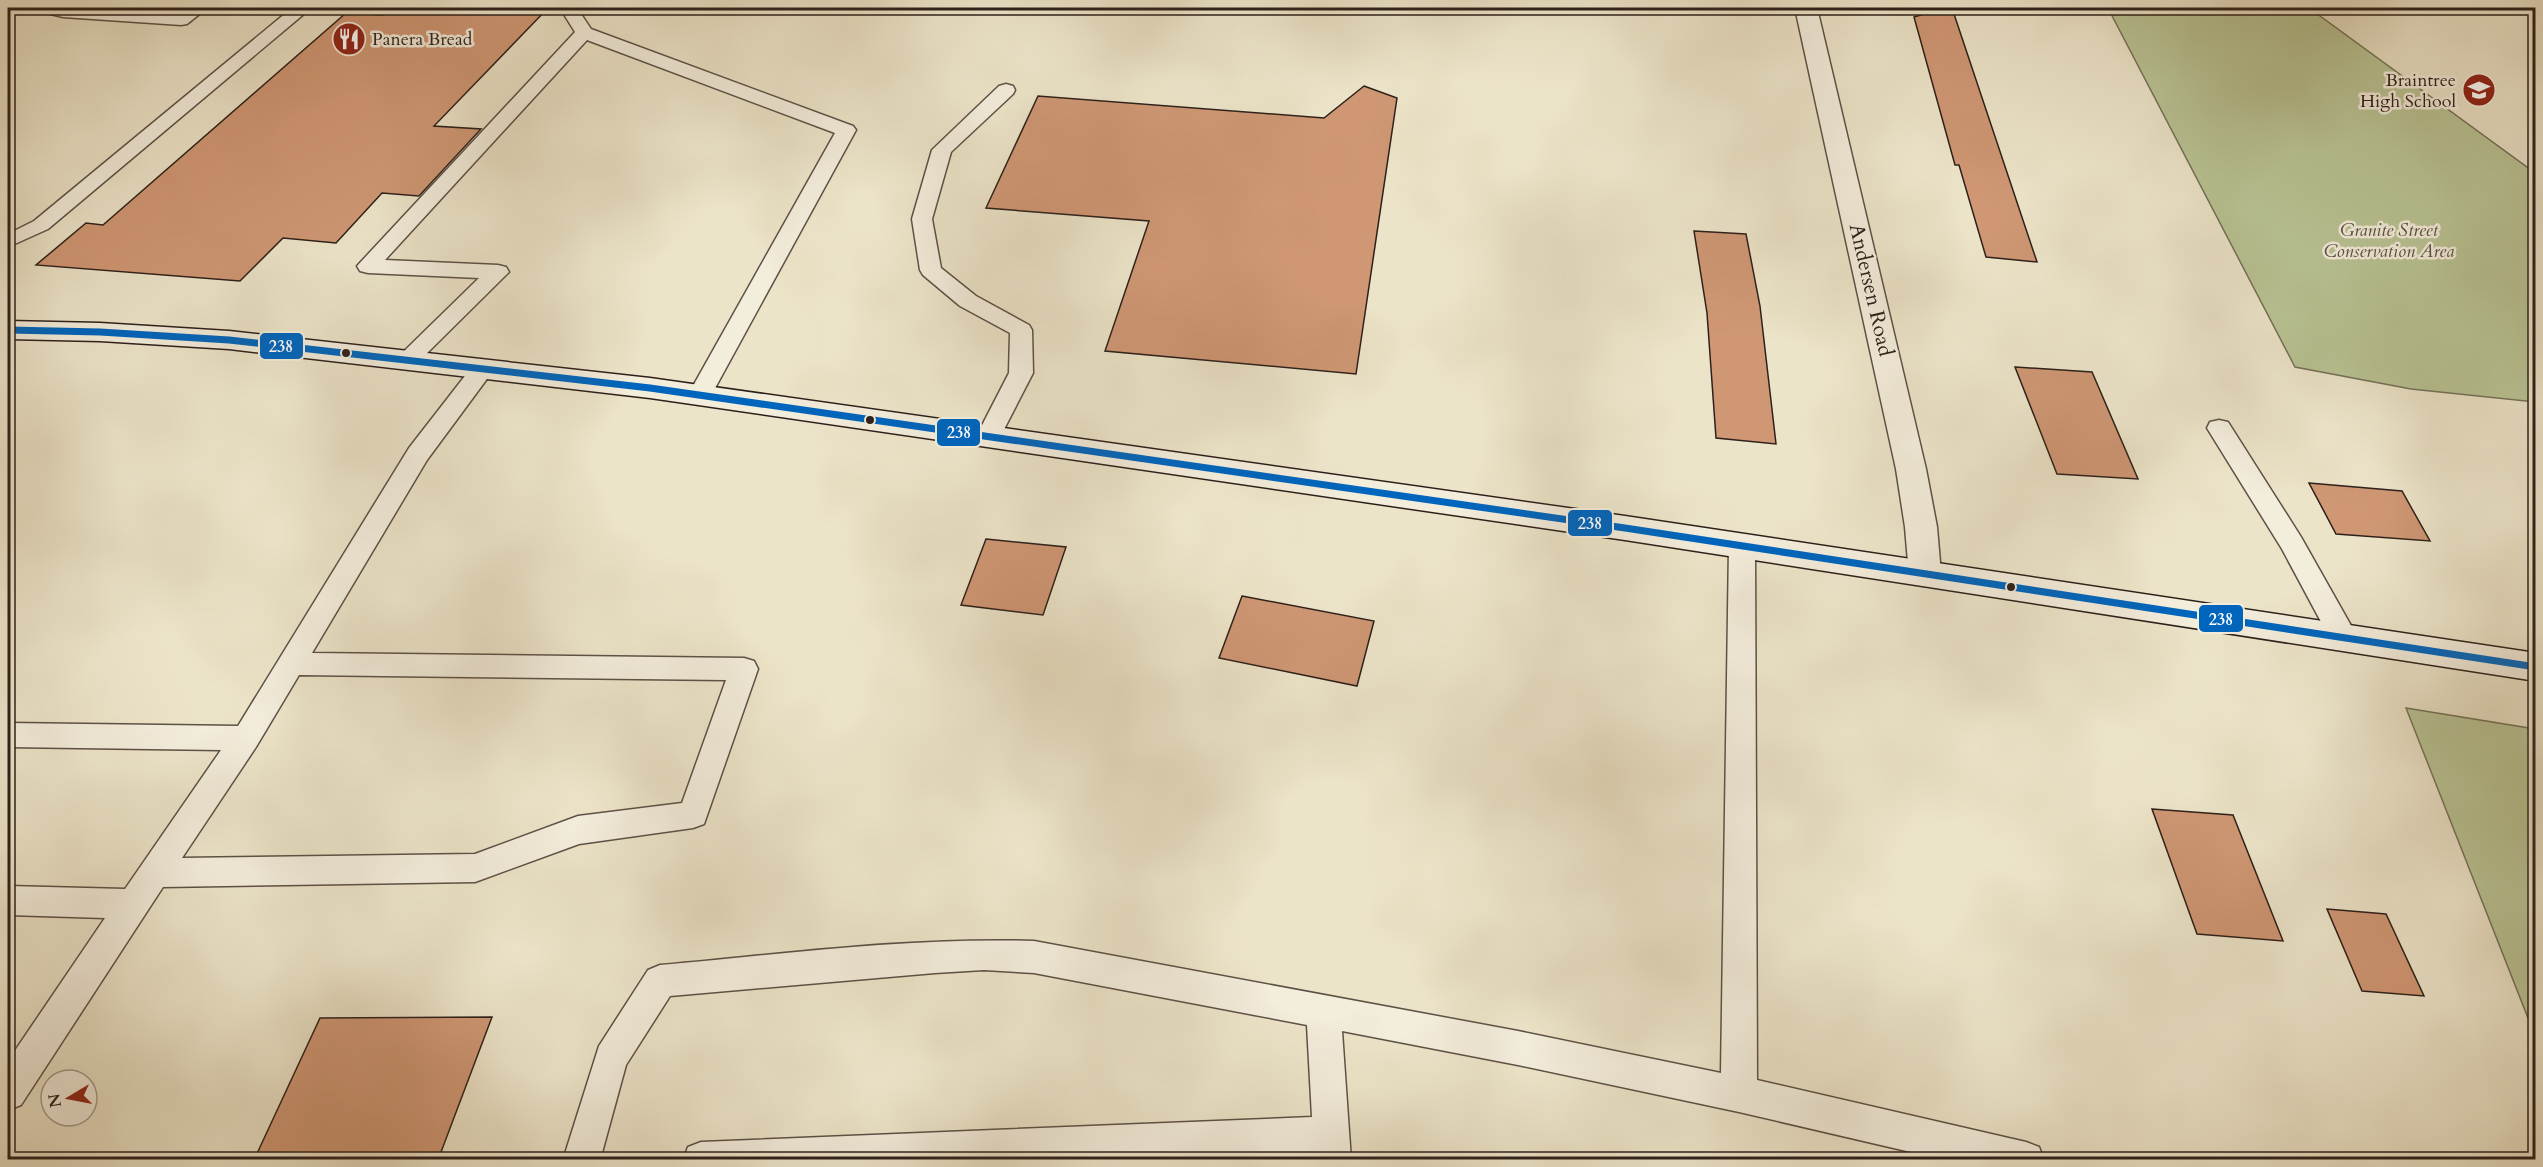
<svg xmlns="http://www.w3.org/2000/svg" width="2543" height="1167" font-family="Cardo,serif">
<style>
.green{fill:#b9c495;stroke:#737258;stroke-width:1.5}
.building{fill:#cf9774;stroke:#2d201b;stroke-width:1.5}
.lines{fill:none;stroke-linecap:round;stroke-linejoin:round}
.lane-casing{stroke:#5d5146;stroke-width:3}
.street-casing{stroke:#5d5146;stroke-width:3}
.secondary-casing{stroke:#2d201b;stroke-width:3}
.lane{fill:#f3eddc;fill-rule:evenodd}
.street{fill:#f3eddc;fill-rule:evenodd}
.secondary{fill:#f3eddc;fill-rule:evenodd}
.bus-1-casing{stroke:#f3eddc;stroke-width:11}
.bus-1{stroke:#0065bd;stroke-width:7}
.bus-dot{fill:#2d201b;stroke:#f3eddc;stroke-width:2}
.labels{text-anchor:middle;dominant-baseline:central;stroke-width:5;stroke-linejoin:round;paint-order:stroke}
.far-poi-label{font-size:18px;fill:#2d201b;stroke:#f3eddc;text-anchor:start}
.far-park-label{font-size:18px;font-style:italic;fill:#575140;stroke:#f3eddc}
.street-label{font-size:21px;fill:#2d201b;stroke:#f3eddc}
.line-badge{stroke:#f3eddc;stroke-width:2}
.badge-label{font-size:16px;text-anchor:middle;font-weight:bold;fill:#fff}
</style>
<rect width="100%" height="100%" fill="#ece4c9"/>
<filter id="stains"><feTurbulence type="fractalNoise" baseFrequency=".00333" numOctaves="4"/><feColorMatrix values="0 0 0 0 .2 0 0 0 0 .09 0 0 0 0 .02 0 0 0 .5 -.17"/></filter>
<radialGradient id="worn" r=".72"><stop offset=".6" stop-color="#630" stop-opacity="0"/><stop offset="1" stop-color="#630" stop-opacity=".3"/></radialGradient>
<g class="green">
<polygon points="2108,8 2309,8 2535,173 2535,402 2411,389 2295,367"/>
<polygon points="2406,708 2535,729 2535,1029 2528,1018"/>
</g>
<g class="building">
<polygon points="392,8 548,8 434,126 481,129 419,196 382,193 336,243 283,238 240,281 36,265 86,223 103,225 346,13 383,15"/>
<polygon points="1944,8 1952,8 2037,262 1986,257 1959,165 1955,165 1914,17"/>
<polygon points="1364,86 1397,98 1356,374 1105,351 1149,221 986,208 1038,96 1324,118"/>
<polygon points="1694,231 1746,234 1760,306 1776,444 1716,438 1707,313"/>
<polygon points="2015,367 2092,372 2138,479 2057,474"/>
<polygon points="2309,483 2402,491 2430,541 2336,534"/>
<polygon points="986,539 1066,547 1043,615 961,605"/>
<polygon points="1242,596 1374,621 1357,686 1219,658"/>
<polygon points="2152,809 2233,815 2283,941 2197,934"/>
<polygon points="2327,909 2386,914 2424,996 2362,991"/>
<polygon points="492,1017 438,1160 254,1160 320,1018"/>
</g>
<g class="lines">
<g class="lane-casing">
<g id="lane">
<polygon points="39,8 73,8 177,15 187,8 207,8 187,24 181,25 63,17 42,12"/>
<polygon points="292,8 311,8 48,229 8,247 8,234 34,221"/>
<polygon points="560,8 577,8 591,29 853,126 856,130 708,401 700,403 692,401 688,395 835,133 587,40 385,260 498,265 506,267 509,272 416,364 408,367 400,364 396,359 479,278 368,273 360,271 357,266 575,32"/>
<polygon points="1006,84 1013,86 1015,90 1013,94 951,152 932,219 941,268 976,296 1029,325 1032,330 1033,373 997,443 988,445 979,443 976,437 1009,373 1010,333 960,306 923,275 920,270 912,219 932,150 999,86"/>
<path d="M 483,360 L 491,363 L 495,368 L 427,460 L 312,653 L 744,658 L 754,661 L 758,669 L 704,824 L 693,828 L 579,844 L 475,882 L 163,887 L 21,1105 L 8,1110 L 8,1061 L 105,918 L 8,915 L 8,886 L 125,889 L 221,750 L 8,747 L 8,723 L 238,726 L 409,448 L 475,363 ZM 299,675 L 726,680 L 682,803 L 578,816 L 475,854 L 182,858 L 256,747 Z"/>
<polygon points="2219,420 2228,422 2301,537 2358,638 2354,646 2344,649 2334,646 2282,549 2207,428 2210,422"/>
<path d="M 1742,536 L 1751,539 L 1755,546 L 1757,1080 L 2026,1142 L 2039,1147 L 2044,1160 L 1945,1160 L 1739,1112 L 1518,1065 L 1342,1031 L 1351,1160 L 1315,1160 L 1314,1153 L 1155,1160 L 683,1160 L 688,1147 L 701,1142 L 1312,1117 L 1307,1025 L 1034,973 L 984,970 L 935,973 L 670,996 L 626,1065 L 600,1160 L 563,1160 L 599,1046 L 648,970 L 660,965 C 784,954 909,937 1034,941 L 1518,1031 L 1721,1073 L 1729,546 L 1733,539 Z"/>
</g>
</g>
<g class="street-casing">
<polygon id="street" points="1795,8 1817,8 1926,469 1937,527 1941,574 1937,583 1925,586 1913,583 1909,574 1905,527 1896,469"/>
</g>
<g class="secondary-casing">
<g id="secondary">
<polygon points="8,8 20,8 16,12 8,14"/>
<polygon points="8,321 100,323 229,331 650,378 1625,516 2536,653 2536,681 1625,540 650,398 229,349 100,341 8,339"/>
</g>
</g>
<use href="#lane" class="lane"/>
<use href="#street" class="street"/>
<use href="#secondary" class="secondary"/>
<g class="bus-1-casing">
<polyline id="bus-1" points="8,330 100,332 229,340 650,388 1625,528 2536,667"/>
</g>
<use href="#bus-1" class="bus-1"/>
</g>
<defs>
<g id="restaurant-disc" transform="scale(1.725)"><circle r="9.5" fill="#8f2418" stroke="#f3eddc"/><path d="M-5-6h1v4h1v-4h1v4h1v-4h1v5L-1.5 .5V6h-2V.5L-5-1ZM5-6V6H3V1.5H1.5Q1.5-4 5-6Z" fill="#fff"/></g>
<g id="school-disc" transform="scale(1.725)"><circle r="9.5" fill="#8f2418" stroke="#f3eddc"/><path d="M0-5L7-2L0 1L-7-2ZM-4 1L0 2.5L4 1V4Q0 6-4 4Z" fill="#fff"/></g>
</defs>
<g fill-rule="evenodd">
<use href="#restaurant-disc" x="349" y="39"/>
<use href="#school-disc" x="2479" y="90"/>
</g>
<g class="bus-dot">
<circle cx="346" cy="353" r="5"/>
<circle cx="870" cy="420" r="5"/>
<circle cx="2011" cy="587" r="5"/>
</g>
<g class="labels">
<g class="far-poi-label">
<text x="372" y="39">Panera Bread</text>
<text x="2456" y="80" text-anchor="end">Braintree<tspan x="2456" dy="21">High School</tspan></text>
</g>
<g class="far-park-label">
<text x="2389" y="230">Granite Street<tspan x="2389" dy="21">Conservation Area</tspan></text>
</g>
<g class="street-label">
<text transform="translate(1871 290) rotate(77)">Andersen Road</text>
</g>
</g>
<g class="line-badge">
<rect x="259" y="332" width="45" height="28" rx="6" fill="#0065bd"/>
<rect x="936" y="418" width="45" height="29" rx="6" fill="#0065bd"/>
<rect x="1567" y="509" width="46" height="28" rx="6" fill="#0065bd"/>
<rect x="2198" y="604" width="46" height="29" rx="6" fill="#0065bd"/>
</g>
<g class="badge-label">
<text x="281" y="352">238</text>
<text x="959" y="438">238</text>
<text x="1590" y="529">238</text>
<text x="2221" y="625">238</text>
</g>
<rect width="2543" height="1167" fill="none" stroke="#ece4c9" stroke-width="30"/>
<rect x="9" y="9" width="2525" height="1149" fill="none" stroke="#2d201b" stroke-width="3"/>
<rect x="15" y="15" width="2513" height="1137" fill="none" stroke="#2d201b" stroke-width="1.5"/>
<g transform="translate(69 1098) rotate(260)"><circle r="28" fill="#f3eddc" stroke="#a49b8f" stroke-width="1.5"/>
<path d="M0-4.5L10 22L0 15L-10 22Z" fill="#8f2418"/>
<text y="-9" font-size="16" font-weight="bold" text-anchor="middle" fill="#2d201b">N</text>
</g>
<rect width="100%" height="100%" filter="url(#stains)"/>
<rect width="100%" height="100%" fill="url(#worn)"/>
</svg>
